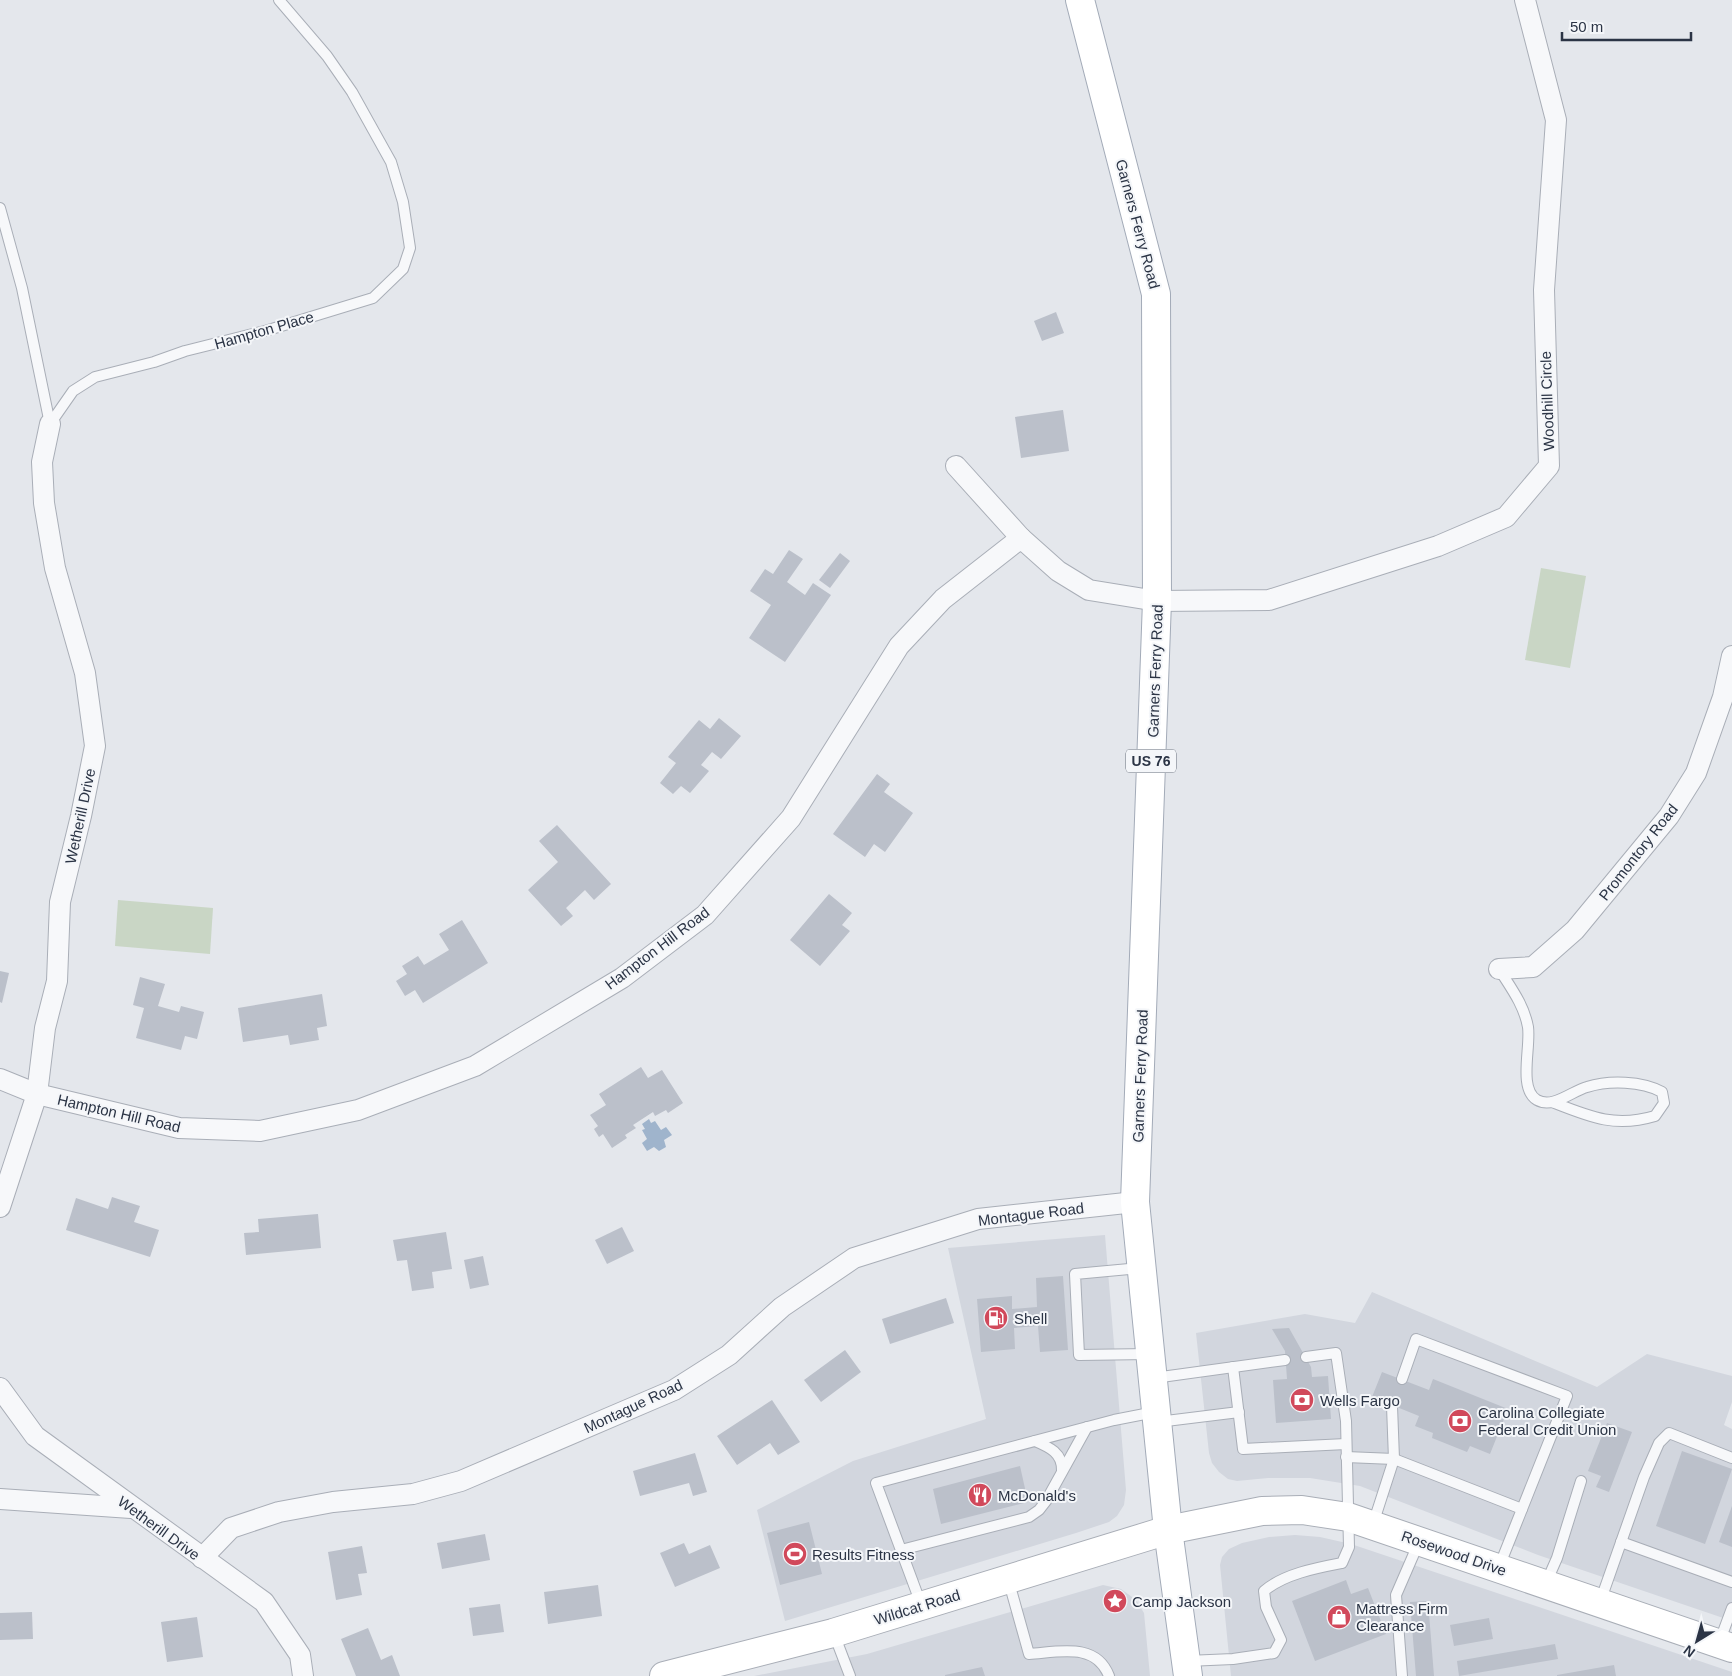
<svg xmlns="http://www.w3.org/2000/svg" width="1732" height="1676" font-family="Helvetica,sans-serif">
<style>
.built{fill:#d2d6de}
.green{fill:#c9d6c5}
.water{fill:#9fb4cc}
.building{fill:#bbc0ca}
.lines{fill:none;stroke-linecap:round;stroke-linejoin:round}
.service-casing{stroke:#a9aeb7;stroke-width:12}
.minor-casing{stroke:#a9aeb7;stroke-width:22}
.secondary-casing{stroke:#a9aeb7;stroke-width:30}
.primary-casing{stroke:#a3abb8;stroke-width:30}
.service{stroke:#f7f8fa;stroke-width:10}
.minor{stroke:#f7f8fa;stroke-width:20}
.secondary{stroke:#fff;stroke-width:28}
.primary{stroke:#fff;stroke-width:28}
.labels{text-anchor:middle;dominant-baseline:central;stroke-width:4;stroke-linejoin:round;paint-order:stroke}
.shield{fill:#f4f6f9;stroke:#676e7b;stroke-width:1}
.shield-label{font-size:14px;font-weight:bold;fill:#2b3445}
.street-label{font-size:15px;fill:#2b3445;stroke:#f4f6f9}
.poi-label{font-size:15px;fill:#2b3445;stroke:#f4f6f9;text-anchor:start}
</style>
<rect width="100%" height="100%" fill="#e4e7ec"/>
<g class="built">
<polygon points="1105,1235 1126,1490 1124,1505 1117,1516 1109,1522 1076,1533 785,1621 757,1510 853,1461 986,1419 948,1248"/>
<polygon points="1372,1292 1597,1387 1647,1354 1732,1376 1732,1402 1724,1425 1732,1429 1732,1621 1538,1555 1360,1486 1310,1478 1268,1478 1237,1481 1228,1479 1219,1472 1212,1463 1209,1453 1196,1333 1305,1314 1355,1323"/>
<polygon points="1295,1535 1320,1537 1351,1544 1732,1672 1732,1676 1231,1676 1220,1565 1222,1557 1229,1549 1242,1543 1269,1537"/>
<polygon points="1103,1585 1121,1589 1128,1594 1136,1600 1144,1613 1150,1676 754,1676 867,1654"/>
</g>
<g class="green">
<polygon points="1541,568 1586,576 1570,668 1525,660"/>
<polygon points="118,900 213,908 210,954 115,946"/>
</g>
<polygon class="water" points="649,1119 651,1123 655,1121 661,1130 666,1127 672,1135 664,1140 666,1147 659,1151 654,1147 647,1151 642,1143 647,1139 642,1130 645,1129 642,1124"/>
<g class="building">
<polygon points="1056,312 1064,333 1042,341 1034,321"/>
<polygon points="1063,410 1069,451 1021,458 1015,417"/>
<polygon points="789,550 803,559 787,582 805,595 813,583 831,595 785,662 749,638 771,605 750,591 765,569 773,574"/>
<polygon points="840,553 850,561 830,588 819,580"/>
<polygon points="719,718 741,736 721,759 712,752 701,765 709,771 690,793 681,786 673,794 660,783 676,763 668,757 699,720 710,729"/>
<polygon points="877,774 890,784 884,792 913,813 885,852 874,844 865,857 833,834"/>
<polygon points="557,825 611,884 594,900 585,890 566,908 573,916 561,926 528,890 558,862 539,841"/>
<polygon points="829,894 852,913 842,925 850,931 820,966 790,940"/>
<polygon points="462,920 488,963 423,1003 415,990 405,996 396,981 407,974 402,966 418,956 424,965 449,950 439,934"/>
<polygon points="0,971 9,973 2,1003 0,1002"/>
<polygon points="140,977 165,984 158,1006 179,1012 181,1006 204,1012 197,1039 185,1036 181,1050 136,1038 144,1008 133,1005"/>
<polygon points="322,994 327,1026 317,1028 319,1040 290,1045 288,1035 243,1042 238,1008"/>
<polygon points="641,1067 648,1078 662,1070 683,1103 668,1113 666,1110 655,1116 653,1112 633,1125 636,1128 625,1135 627,1138 612,1148 603,1134 599,1137 594,1129 598,1126 590,1115 606,1105 599,1094"/>
<polygon points="112,1197 140,1206 134,1222 159,1230 150,1257 66,1230 76,1198 108,1209"/>
<polygon points="318,1214 321,1248 246,1255 244,1233 259,1232 258,1219"/>
<polygon points="622,1227 634,1251 607,1264 595,1240"/>
<polygon points="446,1232 452,1269 432,1272 434,1288 412,1291 407,1260 397,1261 393,1240"/>
<polygon points="483,1256 489,1285 470,1289 464,1260"/>
<polygon points="1063,1276 1068,1350 1040,1352 1038,1326 1014,1328 1015,1349 981,1352 977,1299 1012,1296 1012,1309 1037,1307 1036,1278"/>
<polygon points="946,1298 954,1323 890,1344 882,1319"/>
<polygon points="1289,1328 1311,1367 1312,1377 1328,1376 1331,1419 1276,1423 1273,1380 1287,1379 1285,1351 1272,1329"/>
<polygon points="845,1350 861,1372 821,1402 804,1380"/>
<polygon points="1382,1372 1429,1390 1433,1379 1508,1409 1490,1454 1470,1446 1467,1452 1432,1438 1433,1433 1415,1426 1419,1416 1372,1397"/>
<polygon points="772,1400 800,1442 778,1455 770,1443 737,1465 717,1436"/>
<polygon points="1607,1423 1632,1432 1609,1492 1596,1487 1601,1476 1588,1471"/>
<polygon points="1682,1451 1732,1469 1705,1544 1656,1526"/>
<polygon points="695,1453 707,1492 693,1496 689,1483 640,1496 633,1471"/>
<polygon points="1020,1466 1028,1502 941,1524 933,1489"/>
<polygon points="1732,1506 1732,1547 1719,1542"/>
<polygon points="809,1522 822,1574 780,1585 767,1533"/>
<polygon points="485,1534 490,1560 442,1569 437,1543"/>
<polygon points="684,1543 689,1554 710,1545 720,1568 675,1587 660,1553"/>
<polygon points="362,1546 367,1573 358,1574 362,1595 336,1600 328,1552"/>
<polygon points="1346,1580 1351,1594 1368,1588 1386,1634 1315,1661 1292,1601"/>
<polygon points="598,1585 602,1616 548,1624 544,1592"/>
<polygon points="1428,1601 1434,1676 1416,1676 1410,1602"/>
<polygon points="500,1604 504,1632 473,1636 469,1608"/>
<polygon points="32,1612 33,1639 0,1640 0,1613"/>
<polygon points="197,1617 203,1657 167,1662 161,1622"/>
<polygon points="1489,1618 1493,1639 1454,1646 1450,1625"/>
<polygon points="368,1628 381,1660 392,1655 400,1676 356,1676 341,1639"/>
<polygon points="1555,1644 1558,1659 1459,1676 1457,1661"/>
<polygon points="1614,1665 1616,1676 1557,1676 1557,1675"/>
<polygon points="982,1667 985,1676 945,1676 945,1675"/>
</g>
<g class="lines">
<g class="service-casing">
<g id="service">
<polyline points="0,208 22,288 50,424 73,391 95,377 154,362 185,351 265,331 373,298 403,269 410,248 403,202 391,162 352,92 327,56 279,0"/>
<path d="M 1499,969 C 1511,988 1524,1005 1528,1027 C 1531,1047 1518,1089 1537,1100 C 1553,1109 1572,1091 1587,1087 C 1609,1080 1642,1081 1662,1092 L 1664,1103 L 1655,1116 C 1615,1128 1590,1117 1552,1102"/>
<polyline points="1140,1268 1075,1274 1079,1355 1149,1354"/>
<polyline points="1233,1367 1243,1449 1346,1444"/>
<polyline points="1154,1378 1285,1360"/>
<polyline points="1402,1379 1416,1339 1567,1396 1499,1567"/>
<polyline points="1158,1422 1239,1412"/>
<path d="M 1035,1441 C 1049,1447 1063,1453 1062,1471"/>
<polyline points="1346,1457 1394,1459 1522,1509"/>
<polyline points="1373,1524 1394,1459 1392,1406"/>
<polyline points="1621,1542 1732,1582"/>
<polyline points="901,1550 1029,1517 1039,1510 1046,1501 1087,1427"/>
<path d="M 1008,1579 L 1029,1654 C 1059,1652 1096,1642 1109,1676"/>
<polyline points="1546,1583 1557,1558 1581,1481"/>
<polyline points="1600,1602 1644,1477 1659,1443 1669,1433 1732,1458"/>
<polyline points="921,1604 876,1483 1114,1420 1155,1412"/>
<polyline points="834,1634 850,1676"/>
<polyline points="1719,1643 1732,1608"/>
<path d="M 1187,1661 L 1233,1659 L 1274,1653 L 1281,1640 L 1266,1607 L 1264,1591 C 1284,1574 1316,1568 1342,1563 L 1349,1547 L 1346,1421 L 1336,1353 L 1306,1357"/>
<polyline points="1402,1676 1396,1595 1419,1542"/>
</g>
</g>
<g class="minor-casing">
<g id="minor">
<polyline points="956,466 1021,538"/>
<polyline points="1499,969 1533,967 1575,930 1669,816 1696,773 1723,697 1732,656"/>
<polyline points="0,1079 37,1094 179,1128 260,1131 358,1110 475,1066 622,978 705,915 791,818 899,646 943,599 1021,538 1058,571 1089,590 1157,601 1269,600 1438,546 1506,517 1549,466 1544,290 1556,120 1525,0"/>
<polyline points="0,1207 37,1094 45,1028 57,981 60,902 81,816 95,746 85,673 55,568 44,503 42,462 50,424"/>
<polyline points="0,1388 35,1436 264,1602 300,1655 303,1676"/>
<polyline points="0,1499 131,1508"/>
<polyline points="202,1558 231,1528 279,1512 333,1502 413,1494 461,1481 674,1390 729,1355 782,1307 854,1258 978,1219 1135,1202"/>
</g>
</g>
<g class="secondary-casing">
<polyline id="secondary" points="664,1676 833,1633 1168,1530 1262,1511 1302,1510 1348,1517 1732,1648"/>
</g>
<g class="primary-casing">
<polyline id="primary" points="1080,0 1156,294 1157,601 1135,1202 1168,1530 1188,1676"/>
</g>
<use href="#service" class="service"/>
<use href="#minor" class="minor"/>
<use href="#secondary" class="secondary"/>
<use href="#primary" class="primary"/>
</g>
<defs>
<g id="fuel-disc" transform="scale(1.25)"><circle r="9.5" fill="#d1495b" stroke="#f4f6f9"/><path d="M-5.5-6h7V0h2V4h1.3V-2.5L3-4.5l.8-.8L6-3V5H2.5V1h-1V6h-7ZM-4.2-4.7v3.2H.2V-4.7Z" fill="#fff"/></g>
<g id="bank-disc" transform="scale(1.25)"><circle r="9.5" fill="#d1495b" stroke="#f4f6f9"/><path d="M-6-4H6V4H-6ZM0-2.3a2.3 2.3 0 1 0 0 4.6a2.3 2.3 0 1 0 0-4.6Z" fill="#fff"/></g>
<g id="restaurant-disc" transform="scale(1.25)"><circle r="9.5" fill="#d1495b" stroke="#f4f6f9"/><path d="M-5-6h1v4h1v-4h1v4h1v-4h1v5L-1.5 .5V6h-2V.5L-5-1ZM5-6V6H3V1.5H1.5Q1.5-4 5-6Z" fill="#fff"/></g>
<g id="stadium-disc" transform="scale(1.25)"><circle r="9.5" fill="#d1495b" stroke="#f4f6f9"/><path d="M0-5a6.5 5 0 1 0 0 10a6.5 5 0 1 0 0-10ZM-3.5-1.8h7v3.6h-7Z" fill="#fff"/></g>
<g id="sight-disc" transform="scale(1.25)"><circle r="9.5" fill="#d1495b" stroke="#f4f6f9"/><path d="M0-6L1.8-2.2L6-1.7L2.9 1.2L3.7 5.4L0 3.3L-3.7 5.4L-2.9 1.2L-6-1.7L-1.8-2.2Z" fill="#fff"/></g>
<g id="shop-disc" transform="scale(1.25)"><circle r="9.5" fill="#d1495b" stroke="#f4f6f9"/><path d="M-5-2.5h2.3a2.7 3.5 0 0 1 5.4 0H5L5.5 6h-11ZM-1.5-2.5h3a1.5 2.3 0 0 0-3 0Z" fill="#fff"/></g>
</defs>
<g fill-rule="evenodd">
<use href="#fuel-disc" x="996" y="1318"/>
<use href="#bank-disc" x="1302" y="1400"/>
<use href="#bank-disc" x="1460" y="1421"/>
<use href="#restaurant-disc" x="980" y="1495"/>
<use href="#stadium-disc" x="795" y="1554"/>
<use href="#sight-disc" x="1115" y="1601"/>
<use href="#shop-disc" x="1339" y="1617"/>
</g>
<g class="labels">
<rect class="shield" x="1126" y="749.5" width="50" height="23" rx="4"/>
<g class="shield-label">
<text x="1151" y="761">US 76</text>
</g>
<g class="street-label">
<text transform="translate(1138 224) rotate(75)">Garners Ferry Road</text>
<text transform="translate(264 330) rotate(-16)">Hampton Place</text>
<text transform="translate(1547 401) rotate(-92)">Woodhill Circle</text>
<text transform="translate(1155 671) rotate(-88)">Garners Ferry Road</text>
<text transform="translate(80 816) rotate(-78)">Wetherill Drive</text>
<text transform="translate(1638 852) rotate(-52)">Promontory Road</text>
<text transform="translate(657 948) rotate(-37)">Hampton Hill Road</text>
<text transform="translate(1140 1076) rotate(-88)">Garners Ferry Road</text>
<text transform="translate(119 1113) rotate(13)">Hampton Hill Road</text>
<text transform="translate(1031 1214) rotate(-7)">Montague Road</text>
<text transform="translate(633 1406) rotate(-25)">Montague Road</text>
<text transform="translate(159 1528) rotate(36)">Wetherill Drive</text>
<text transform="translate(1454 1553) rotate(19)">Rosewood Drive</text>
<text transform="translate(917 1607) rotate(-17)">Wildcat Road</text>
</g>
<g class="poi-label">
<text x="1014" y="1318">Shell</text>
<text x="1320" y="1400">Wells Fargo</text>
<text x="1478" y="1412">Carolina Collegiate<tspan x="1478" dy="17">Federal Credit Union</tspan></text>
<text x="998" y="1495">McDonald's</text>
<text x="812" y="1554">Results Fitness</text>
<text x="1132" y="1601">Camp Jackson</text>
<text x="1356" y="1608">Mattress Firm<tspan x="1356" dy="17">Clearance</tspan></text>
</g>
</g>
<g transform="translate(1697 1641) rotate(217)" stroke="#f4f6f9" stroke-width="4" paint-order="stroke">
<path d="M0-4L9 19L0 12L-9 19Z" fill="#2b3445"/>
<text y="-8" font-size="14" font-weight="bold" text-anchor="middle" fill="#2b3445">N</text>
</g>
<path d="M1562 32v8h129v-8" fill="none" stroke="#2b3445" stroke-width="2.5"/>
<text x="1570" y="32" font-size="15" fill="#2b3445" stroke="#f4f6f9" stroke-width="4" paint-order="stroke">50 m</text>
</svg>
